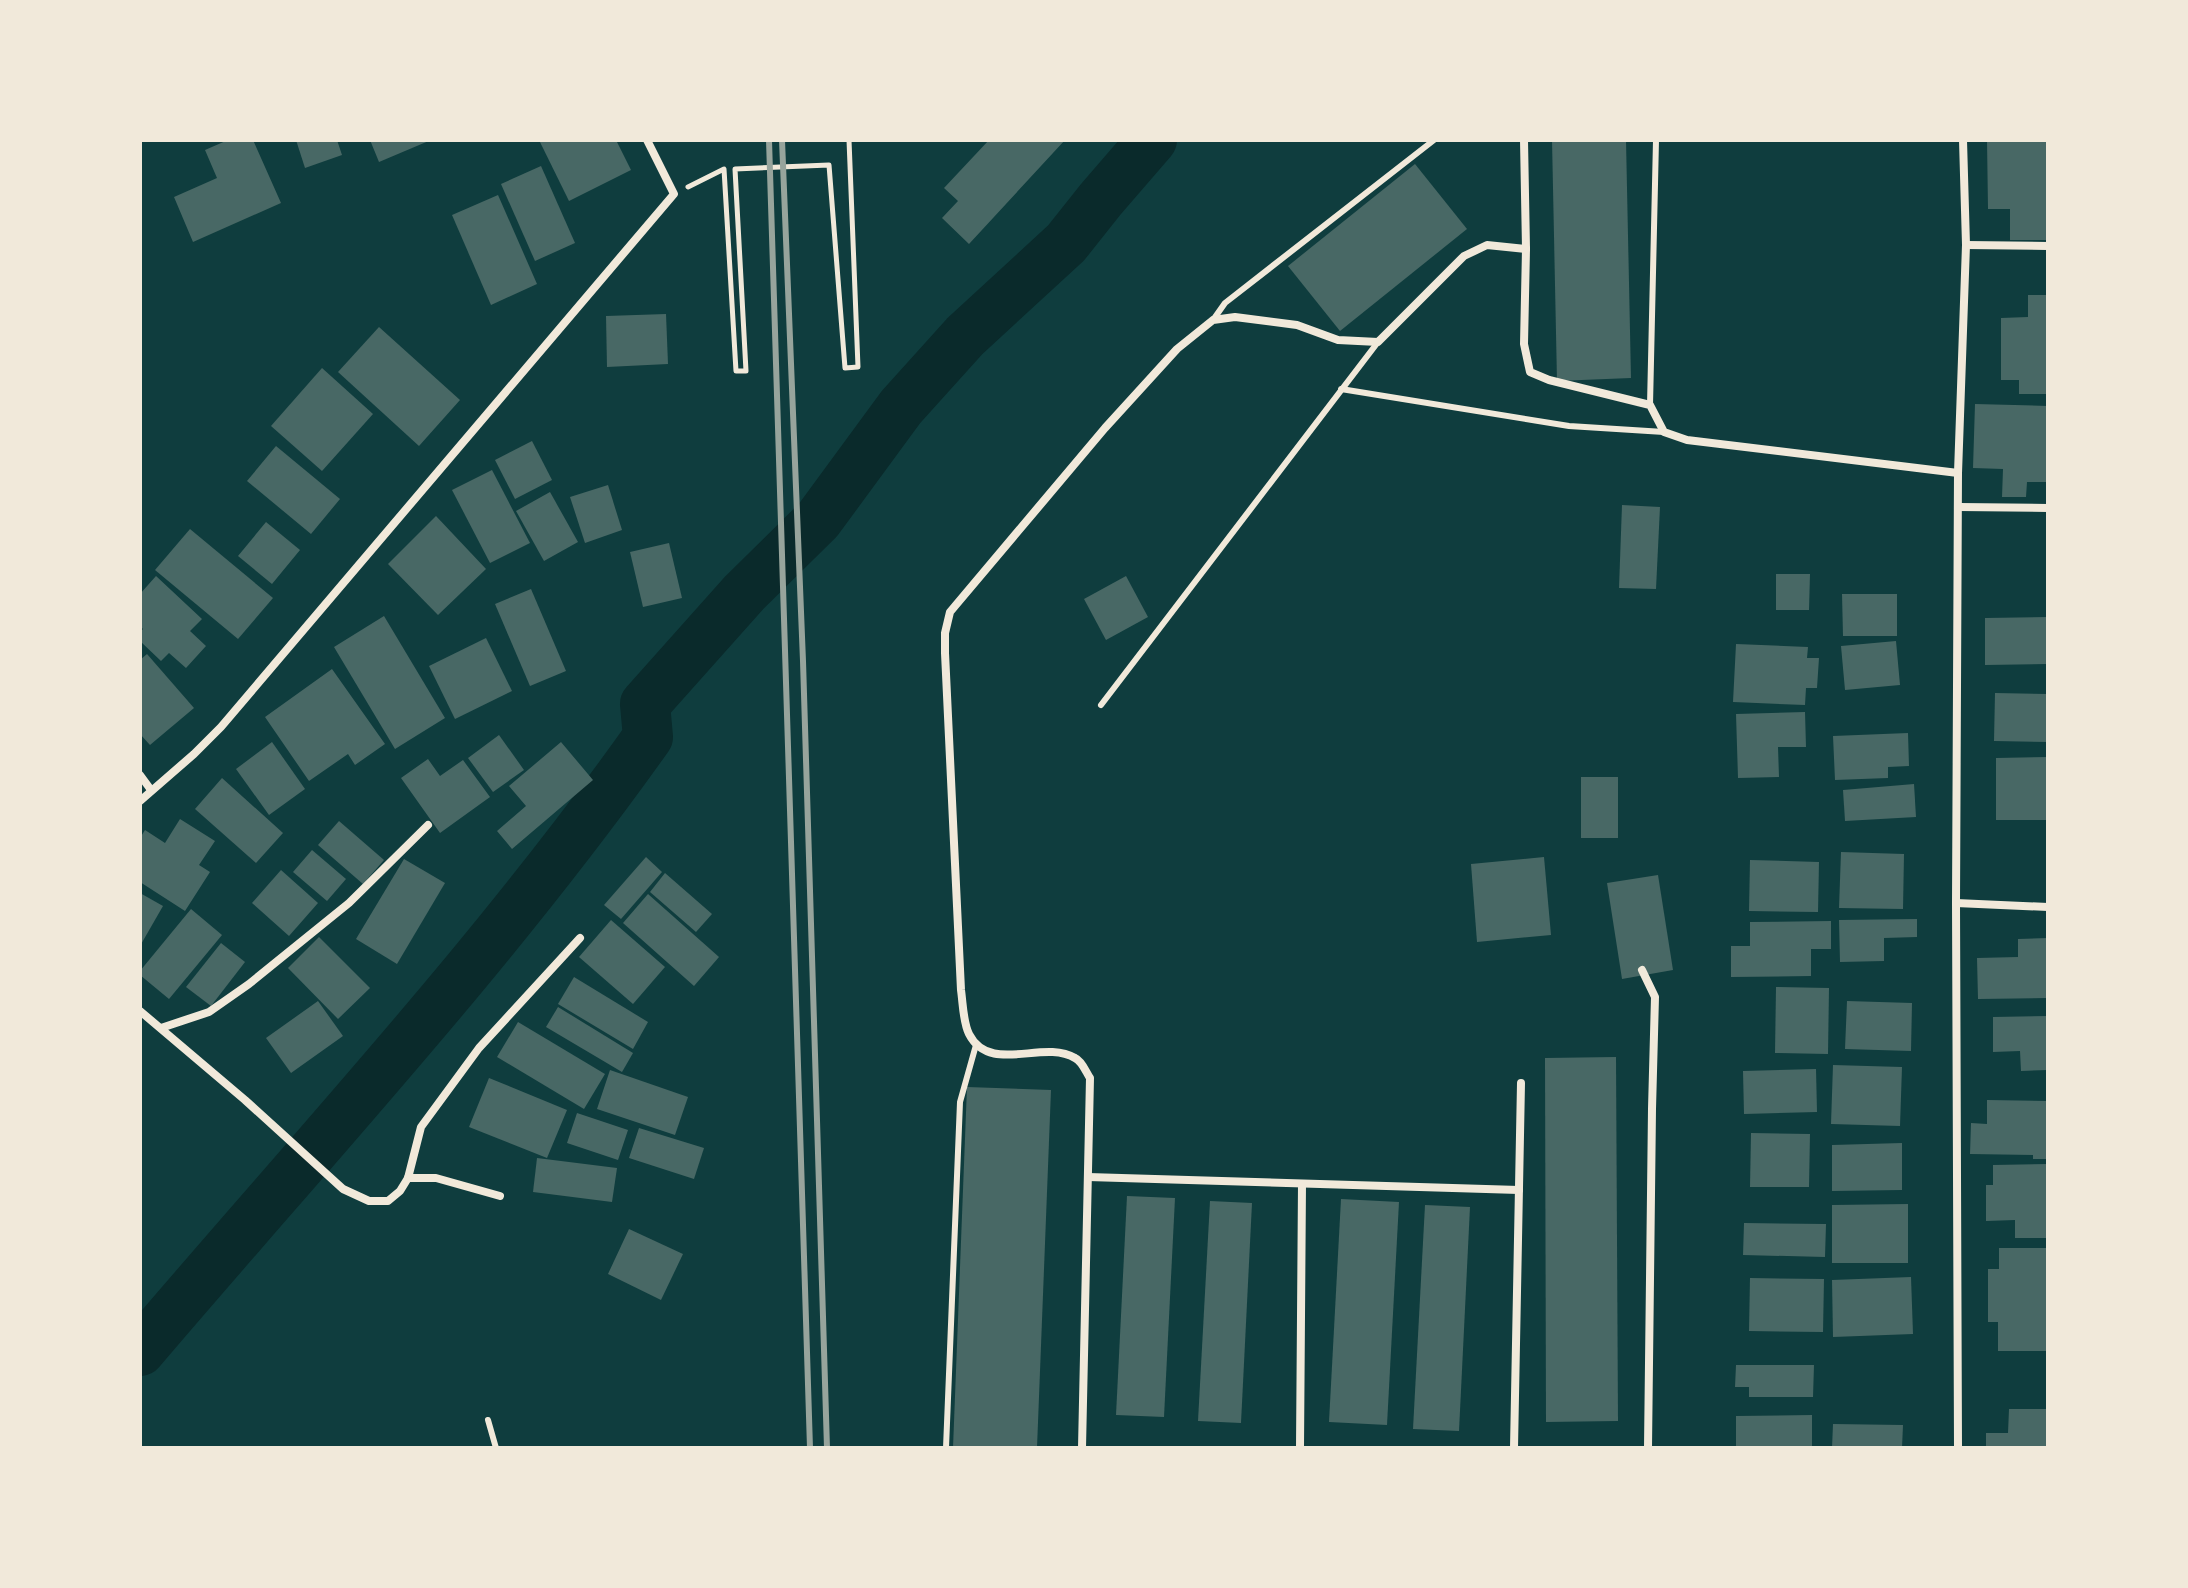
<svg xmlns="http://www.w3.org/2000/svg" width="2188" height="1588" font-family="'PT Sans Narrow',sans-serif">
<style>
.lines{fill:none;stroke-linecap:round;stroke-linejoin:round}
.river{stroke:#0a2a2b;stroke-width:50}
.building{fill:#486865}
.path{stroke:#f1e9da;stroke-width:5}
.service{stroke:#f1e9da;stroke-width:6}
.minor{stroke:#f1e9da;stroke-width:8}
.rail{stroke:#97a49c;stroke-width:6}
</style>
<rect width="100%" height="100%" fill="#0f3d3e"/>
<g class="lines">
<path class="river" d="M 140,1351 C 312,1149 494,954 648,737 L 645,704 L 744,593 L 818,520 L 901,407 L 965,336 L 1066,243 L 1101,199 L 1152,140"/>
</g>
<g class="building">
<polygon points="228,140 253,140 281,203 193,242 174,197 217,178 205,150"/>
<polygon points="296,140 337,140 342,155 305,168"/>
<polygon points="370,140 431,140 379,162"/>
<polygon points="539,140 616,140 631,170 569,201"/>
<polygon points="989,140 1065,140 969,244 942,218 958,201 944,188"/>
<polygon points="1552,140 1626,140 1631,378 1557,381"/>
<polygon points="1987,140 2048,140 2048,240 2010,240 2010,209 1988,209"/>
<polygon points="1415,164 1467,229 1340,331 1288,266"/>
<polygon points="541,166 575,243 535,261 501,184"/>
<polygon points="498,195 537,284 491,305 452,215"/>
<polygon points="2028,295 2048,295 2048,394 2019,394 2019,380 2001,380 2001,318 2028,317"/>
<polygon points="666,314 668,364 607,367 606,316"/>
<polygon points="379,327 460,400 419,446 338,372"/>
<polygon points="322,368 373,414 322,471 271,426"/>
<polygon points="1975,404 2048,406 2048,482 2027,482 2026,497 2002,497 2003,469 1973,468"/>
<polygon points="532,441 552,480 515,499 495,460"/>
<polygon points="276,446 340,499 311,534 247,481"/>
<polygon points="492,470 530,543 490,563 452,490"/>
<polygon points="608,485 622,530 585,543 570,497"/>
<polygon points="550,492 578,542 544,561 516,511"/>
<polygon points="1622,505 1660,507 1656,589 1619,588"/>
<polygon points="436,516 486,569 438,615 388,564"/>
<polygon points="266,522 300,550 272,584 238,556"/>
<polygon points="190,529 273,598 238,639 155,570"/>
<polygon points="669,543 682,598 643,607 630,552"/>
<polygon points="1776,574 1810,574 1809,610 1776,610"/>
<polygon points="156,576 202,619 190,631 206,646 186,668 169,653 161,661 140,641 140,632 143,629 140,626 140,594"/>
<polygon points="1126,576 1148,617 1106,640 1084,599"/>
<polygon points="531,589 566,671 530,686 495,604"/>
<polygon points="1842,594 1897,594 1897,636 1843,636"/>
<polygon points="384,616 445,718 395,749 334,647"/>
<polygon points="2048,617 2048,664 1985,665 1985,618"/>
<polygon points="486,638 512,691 455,719 429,666"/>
<polygon points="1896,641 1900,685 1845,690 1841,646"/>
<polygon points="1736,644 1808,647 1807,658 1819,658 1817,688 1806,688 1805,705 1733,702"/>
<polygon points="147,654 194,708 150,745 140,734 140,660"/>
<polygon points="332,669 385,744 355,765 348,754 309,781 265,717"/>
<polygon points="1995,693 2048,694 2048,742 1994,741"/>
<polygon points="1805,712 1806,747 1778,747 1779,777 1738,778 1736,714"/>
<polygon points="1908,733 1909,766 1888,767 1888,778 1835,780 1833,736"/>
<polygon points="499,735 524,770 493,792 468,758"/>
<polygon points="272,742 305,789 269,815 236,769"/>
<polygon points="561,742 593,780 512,849 497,831 526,806 509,786"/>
<polygon points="2048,757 2048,820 1996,820 1996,758"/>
<polygon points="428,759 440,776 463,760 490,797 440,833 401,778"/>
<rect x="1581" y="777" width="37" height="61"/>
<polygon points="222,778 283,833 256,863 195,809"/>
<polygon points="1914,784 1916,817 1845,821 1843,790"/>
<polygon points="180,819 215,841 199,865 210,872 185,911 140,882 140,838 145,830 165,843"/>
<polygon points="339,821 384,860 363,884 318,845"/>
<polygon points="312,850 346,879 327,901 293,872"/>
<polygon points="1841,852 1904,854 1903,909 1839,908"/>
<polygon points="646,857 662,872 621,919 604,905"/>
<polygon points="1544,857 1551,935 1477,942 1471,864"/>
<polygon points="404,859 445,883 397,964 356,939"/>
<polygon points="1750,860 1819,862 1818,912 1749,911"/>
<polygon points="281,870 318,903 289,936 252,903"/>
<polygon points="665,873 712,914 696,932 650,892"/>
<polygon points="1658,875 1673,970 1622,979 1607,883"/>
<polygon points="140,893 163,906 140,946"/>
<polygon points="648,894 719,957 694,986 623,923"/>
<polygon points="191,909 222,935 169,999 140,975 140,971"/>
<polygon points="1917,919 1917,937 1884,938 1884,961 1840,962 1839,920"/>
<polygon points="611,920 665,967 633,1004 579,957"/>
<polygon points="1831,921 1831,949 1811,949 1811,976 1731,977 1731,946 1750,946 1750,922"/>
<polygon points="319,937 370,988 338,1019 288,968"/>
<polygon points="2048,938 2048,998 1978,999 1977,958 2018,957 2018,939"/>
<polygon points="221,943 245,962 211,1006 186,987"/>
<polygon points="574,977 648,1022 633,1049 558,1004"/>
<polygon points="1776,987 1829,988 1828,1054 1775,1053"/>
<polygon points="318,1001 343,1036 291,1073 266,1038"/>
<polygon points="1847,1001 1912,1003 1911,1051 1845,1049"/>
<polygon points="558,1007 633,1053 622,1072 546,1027"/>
<polygon points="2048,1016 2048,1070 2021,1071 2020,1051 1993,1052 1993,1017"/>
<polygon points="518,1022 605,1074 584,1109 497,1057"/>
<polygon points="1616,1057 1618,1421 1546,1422 1545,1058"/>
<polygon points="1833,1065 1902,1067 1900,1126 1831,1124"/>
<polygon points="1816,1069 1817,1112 1744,1114 1743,1071"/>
<polygon points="610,1070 688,1097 675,1135 597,1109"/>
<polygon points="489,1078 567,1110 547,1158 469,1127"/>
<polygon points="967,1087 1051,1090 1037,1448 953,1448"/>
<polygon points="1987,1100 2048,1101 2048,1159 2033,1159 2033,1155 1970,1154 1971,1123 1987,1124"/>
<polygon points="577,1113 628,1130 618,1160 567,1143"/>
<polygon points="639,1128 704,1148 694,1179 629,1158"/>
<polygon points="1751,1133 1810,1134 1809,1187 1750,1187"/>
<polygon points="1902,1143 1902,1190 1832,1191 1832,1145"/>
<polygon points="537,1158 617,1168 612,1202 533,1192"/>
<polygon points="2048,1164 2048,1238 2015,1238 2015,1220 1986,1221 1986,1185 1993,1185 1993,1165"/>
<polygon points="1127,1196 1175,1198 1164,1417 1116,1415"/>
<polygon points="1341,1199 1399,1202 1387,1425 1329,1422"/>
<polygon points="1210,1201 1252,1203 1241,1423 1198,1421"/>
<polygon points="1908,1204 1908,1263 1832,1263 1832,1205"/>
<polygon points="1425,1205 1470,1207 1459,1431 1413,1429"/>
<polygon points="1744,1223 1826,1224 1825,1257 1743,1255"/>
<polygon points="629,1229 683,1254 661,1300 608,1274"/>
<polygon points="1999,1248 2048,1248 2048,1351 1998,1351 1998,1322 1988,1322 1988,1269 1999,1269"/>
<polygon points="1911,1277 1913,1334 1833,1337 1832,1280"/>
<polygon points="1750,1278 1824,1279 1823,1332 1749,1331"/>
<polygon points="1736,1365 1814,1365 1813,1397 1749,1397 1749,1387 1735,1387"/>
<polygon points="2009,1409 2048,1409 2048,1448 1986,1448 1986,1433 2008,1433"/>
<polygon points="1812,1415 1812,1448 1736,1448 1736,1416"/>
<polygon points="1833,1424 1903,1425 1902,1448 1832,1448"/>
</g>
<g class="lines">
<polyline class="path" points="688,187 724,169 736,371 746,371 735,169 829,165 845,368 858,367 849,140"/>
<g class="service">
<polyline points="1213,320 1225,303 1434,140"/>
<polyline points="1341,389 1569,426 1664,432"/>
<polyline points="1650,405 1656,140"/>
<polyline points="1101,705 1378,342"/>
<polyline points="488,1420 496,1448"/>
<polyline points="946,1448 960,1102 976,1045"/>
</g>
<g class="minor">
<polyline points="1524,140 1526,249 1524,344 1530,372 1549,380 1650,405 1664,432 1687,440 1958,473"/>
<polyline points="1966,245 2048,246"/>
<polyline points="1959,507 2048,508"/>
<polyline points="140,775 151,790"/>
<polyline points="140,801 194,754 221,727 674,194 647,140"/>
<polyline points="1956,903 2048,907"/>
<polyline points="1642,970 1655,997 1652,1109 1648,1448"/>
<polyline points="140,1011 245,1100 343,1189 369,1201 388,1201 400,1191 408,1178 421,1127 479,1048 580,938"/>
<polyline points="161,1028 209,1012 249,984 349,903 428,825"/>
<polyline points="1088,1177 1519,1190"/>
<polyline points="408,1178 436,1178 500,1196"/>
<path d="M 1082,1448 L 1090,1078 C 1086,1072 1082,1061 1075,1058 C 1043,1039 990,1075 969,1034 C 963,1022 963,1004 961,990 L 945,653 L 945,633 L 950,612 L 1105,428 L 1177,349 L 1213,320 L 1235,317 L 1297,325 L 1338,340 L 1378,342 L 1464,256 L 1487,245 L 1526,249"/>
<polyline points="1300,1448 1302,1184"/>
<polyline points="1514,1448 1521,1083"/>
<polyline points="1958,1448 1956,903 1958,473 1966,245 1963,140"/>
</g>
<g class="rail">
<polyline points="769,140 810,1448"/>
<polyline points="782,140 803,661 827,1448"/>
</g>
</g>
<rect width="2188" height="1588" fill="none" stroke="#f1e9da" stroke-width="284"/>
</svg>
